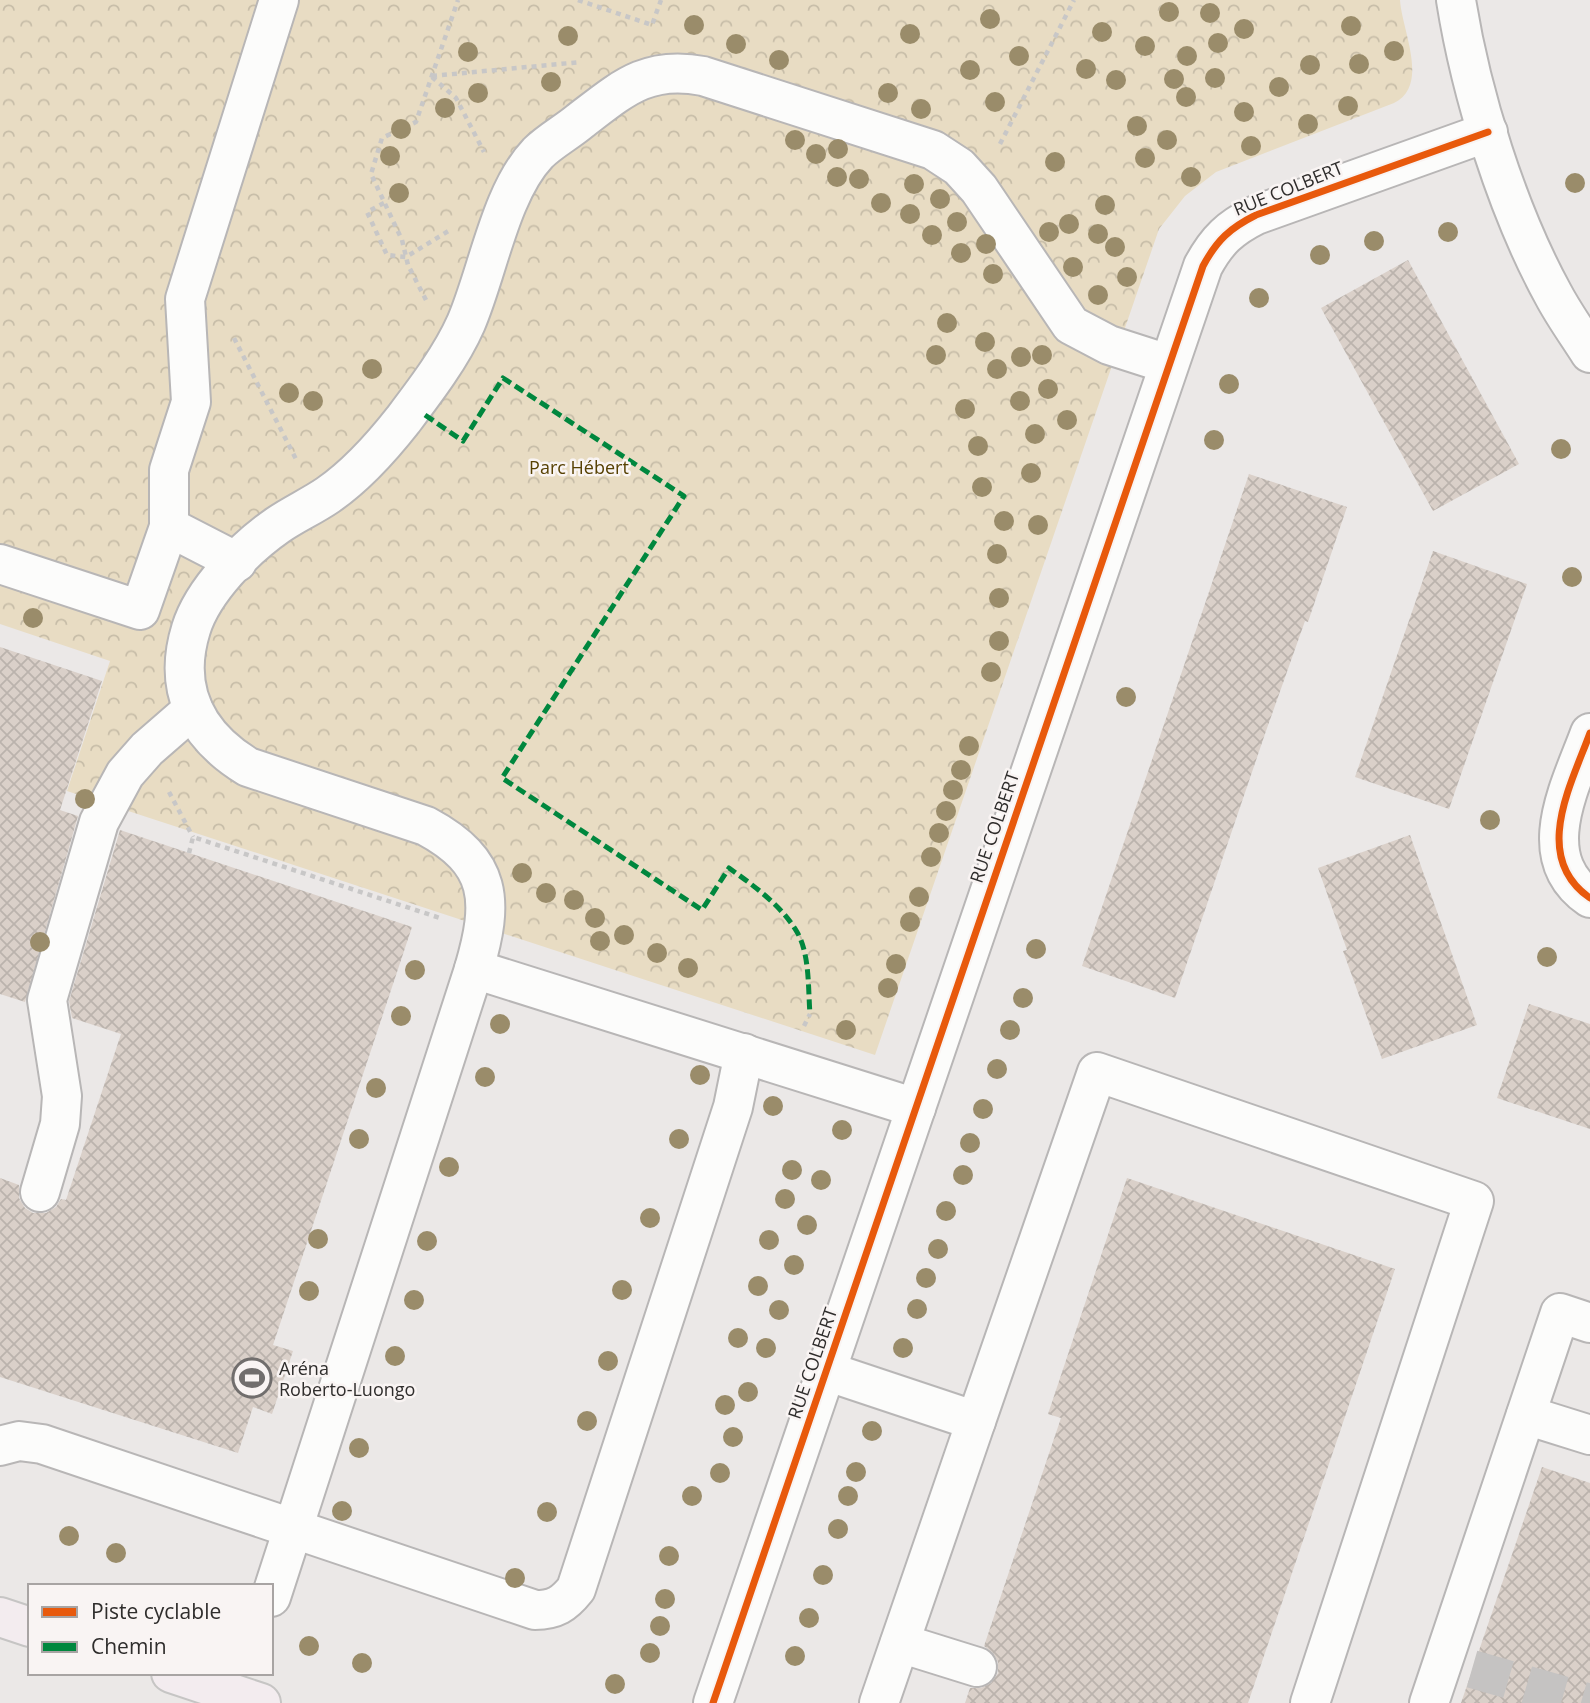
<svg xmlns="http://www.w3.org/2000/svg" width="1590" height="1703" font-family="'Open Sans',sans-serif">
<style>
.park{fill:url(#park-crowns)}
.building{fill:url(#building-cross-hatch)}
.lines{fill:none;stroke-linecap:round;stroke-linejoin:round}
.minor-tunnel{stroke:#c5c3c2;stroke-width:38;stroke-dasharray:38 19;stroke-linecap:butt}
.minor-casing{stroke:#b8b6b6;stroke-width:42}
.major-casing{stroke:#c6c5c4;stroke-width:42}
.path{stroke:#c8c7c7;stroke-width:4.5;stroke-dasharray:5 5;stroke-linecap:butt}
.minor{stroke:#fcfcfb;stroke-width:38}
.major{stroke:#f3ecef;stroke-width:38}
.quiet{stroke:#00873e;stroke-width:5;stroke-dasharray:10 5;stroke-linecap:butt}
.cycleway-casing{stroke:#f9f4f3;stroke-width:11}
.cycleway{stroke:#e8590c;stroke-width:7}
.tree{fill:#9a8c6a}
.labels{text-anchor:middle;dominant-baseline:central;stroke-width:5;stroke-linejoin:round;paint-order:stroke}
.street-label{font-size:18px;fill:#2f2d2c;stroke:#f9f4f3}
.park-label{font-size:18px;fill:#574103;stroke:#f9f4f3}
.poi-label{font-size:18px;fill:#2f2d2c;stroke:#f9f4f3;text-anchor:start}
</style>
<defs>
<pattern id="park-crowns" width="20" height="18" patternUnits="userSpaceOnUse" patternTransform="scale(1.75)"><rect width="20" height="18" fill="#e8dcc3"/><path d="M2 6a3 3 0 1 1 6 0M12 15a3 3 0 1 1 6 0" fill="none" stroke="#c7bda8"/></pattern>
<pattern id="building-cross-hatch" width="8" height="8" patternUnits="userSpaceOnUse" patternTransform="scale(1.75)"><rect width="8" height="8" fill="#dad0c9"/><path d="M0 0l8 8M0 8l8-8" fill="none" stroke="#bbb3ad"/></pattern>
</defs>
<rect width="100%" height="100%" fill="#ebe8e7"/>
<path class="park" d="M 0,0 L 1400,0 C 1402,31 1430,85 1394,103 L 1216,172 L 1185,196 L 1159,229 L 875,1055 L 67,791 L 110,661 L 0,624 Z"/>
<g class="building">
<polygon points="1408,260 1519,464 1433,511 1321,308"/>
<polygon points="1249,474 1347,507 1308,622 1305,621 1266,731 1175,998 1082,966"/>
<polygon points="1433,551 1527,584 1449,809 1355,777"/>
<polygon points="0,647 102,681 60,810 78,816 25,1002 0,994"/>
<polygon points="120,830 412,927 273,1345 293,1351 272,1414 253,1407 238,1453 0,1377 0,1178 19,1185 19,1198 25,1208 33,1213 46,1213 56,1207 61,1199 66,1200 121,1034 72,1018 69,1001"/>
<polygon points="1410,835 1477,1025 1382,1059 1343,951 1347,950 1318,868"/>
<polygon points="1529,1004 1590,1024 1590,1129 1497,1098"/>
<polygon points="1127,1178 1395,1269 1248,1703 965,1703 970,1688 981,1688 991,1683 998,1673 998,1662 993,1653 984,1646 1061,1418 1048,1414"/>
<polygon points="1542,1467 1590,1483 1590,1703 1461,1703"/>
</g>
<g class="lines">
<polyline class="minor-tunnel" points="1472,1669 1590,1703"/>
<g class="minor-casing">
<g id="minor">
<path d="M 1456,0 C 1471,94 1507,210 1553,294 C 1564,315 1578,334 1590,353"/>
<polyline points="169,527 237,562"/>
<polyline points="0,564 140,610 169,527 169,470 191,402 185,299 279,0"/>
<path d="M 1590,733 C 1571,785 1531,857 1590,898"/>
<polyline points="474,969 916,1108"/>
<polyline points="40,1192 60,1124 62,1096 47,1000 99,822 125,774 147,749 193,709"/>
<polyline points="826,1371 976,1421 879,1703"/>
<polyline points="1526,1415 1590,1435"/>
<polyline points="976,1421 1097,1072 1474,1201 1310,1703"/>
<path d="M 0,1446 L 19,1441 L 42,1444 L 535,1610 C 555,1610 564,1604 576,1589 L 733,1107 L 744,1053"/>
<path d="M 271,1597 L 474,969 C 494,901 493,862 426,826 L 248,767 C 197,736 172,690 191,629 C 203,590 245,548 278,525 C 294,514 312,506 328,495 C 357,475 381,448 403,420 C 425,391 451,357 466,323 C 488,272 500,193 538,153 C 550,141 567,132 580,121 C 622,89 647,65 703,76 L 933,150 L 959,167 L 979,189 L 1071,325 L 1109,345 L 1168,364"/>
<polyline points="900,1643 977,1667"/>
<path d="M 713,1703 L 1203,266 C 1217,240 1230,228 1256,215 L 1488,132"/>
<polyline points="1429,1703 1560,1313 1590,1323"/>
</g>
</g>
<g class="major-casing">
<g id="major">
<polyline points="0,1617 30,1627"/>
<polyline points="171,1673 261,1703"/>
</g>
</g>
<g class="path">
<polyline points="578,0 652,25 661,0"/>
<polyline points="432,76 581,62"/>
<polyline points="432,77 456,98 484,152"/>
<polyline points="1000,144 1074,0"/>
<polyline points="384,203 367,212 387,255 406,257 450,230"/>
<polyline points="426,300 408,265 402,240 371,174 382,138 416,122 458,0"/>
<polyline points="234,338 297,461"/>
<polyline points="169,792 193,837"/>
<polyline points="189,853 193,837 440,918"/>
<polyline points="804,1026 810,1014"/>
</g>
<use href="#minor" class="minor"/>
<use href="#major" class="major"/>
<path class="quiet" d="M 425,415 L 463,441 L 503,378 L 684,496 L 502,778 L 702,910 L 729,868 C 754,886 781,905 797,932 C 810,954 808,990 810,1014"/>
<g class="cycleway-casing">
<g id="cycleway">
<path d="M 1590,733 C 1571,785 1531,857 1590,898"/>
<path d="M 713,1703 L 1203,266 C 1217,240 1230,228 1256,215 L 1488,132"/>
</g>
</g>
<use href="#cycleway" class="cycleway"/>
</g>
<g class="tree">
<circle cx="1169" cy="12" r="10"/>
<circle cx="1210" cy="13" r="10"/>
<circle cx="990" cy="19" r="10"/>
<circle cx="694" cy="25" r="10"/>
<circle cx="1351" cy="26" r="10"/>
<circle cx="1244" cy="29" r="10"/>
<circle cx="1102" cy="32" r="10"/>
<circle cx="910" cy="34" r="10"/>
<circle cx="568" cy="36" r="10"/>
<circle cx="1218" cy="43" r="10"/>
<circle cx="736" cy="44" r="10"/>
<circle cx="1145" cy="46" r="10"/>
<circle cx="1394" cy="51" r="10"/>
<circle cx="468" cy="52" r="10"/>
<circle cx="1019" cy="56" r="10"/>
<circle cx="1187" cy="56" r="10"/>
<circle cx="779" cy="60" r="10"/>
<circle cx="1359" cy="64" r="10"/>
<circle cx="1310" cy="65" r="10"/>
<circle cx="1086" cy="69" r="10"/>
<circle cx="970" cy="70" r="10"/>
<circle cx="1215" cy="78" r="10"/>
<circle cx="1174" cy="79" r="10"/>
<circle cx="1116" cy="80" r="10"/>
<circle cx="551" cy="82" r="10"/>
<circle cx="1279" cy="87" r="10"/>
<circle cx="478" cy="93" r="10"/>
<circle cx="888" cy="93" r="10"/>
<circle cx="1186" cy="97" r="10"/>
<circle cx="995" cy="102" r="10"/>
<circle cx="1348" cy="106" r="10"/>
<circle cx="445" cy="108" r="10"/>
<circle cx="921" cy="109" r="10"/>
<circle cx="1244" cy="112" r="10"/>
<circle cx="1308" cy="124" r="10"/>
<circle cx="1137" cy="126" r="10"/>
<circle cx="401" cy="129" r="10"/>
<circle cx="795" cy="140" r="10"/>
<circle cx="1167" cy="140" r="10"/>
<circle cx="1251" cy="146" r="10"/>
<circle cx="838" cy="149" r="10"/>
<circle cx="816" cy="154" r="10"/>
<circle cx="390" cy="156" r="10"/>
<circle cx="1145" cy="158" r="10"/>
<circle cx="1055" cy="162" r="10"/>
<circle cx="837" cy="177" r="10"/>
<circle cx="1191" cy="177" r="10"/>
<circle cx="859" cy="179" r="10"/>
<circle cx="1575" cy="183" r="10"/>
<circle cx="914" cy="184" r="10"/>
<circle cx="399" cy="193" r="10"/>
<circle cx="940" cy="199" r="10"/>
<circle cx="881" cy="203" r="10"/>
<circle cx="1105" cy="205" r="10"/>
<circle cx="910" cy="214" r="10"/>
<circle cx="957" cy="222" r="10"/>
<circle cx="1069" cy="224" r="10"/>
<circle cx="1049" cy="232" r="10"/>
<circle cx="1448" cy="232" r="10"/>
<circle cx="1098" cy="234" r="10"/>
<circle cx="932" cy="235" r="10"/>
<circle cx="1374" cy="241" r="10"/>
<circle cx="986" cy="244" r="10"/>
<circle cx="1115" cy="247" r="10"/>
<circle cx="961" cy="253" r="10"/>
<circle cx="1320" cy="255" r="10"/>
<circle cx="1073" cy="267" r="10"/>
<circle cx="993" cy="274" r="10"/>
<circle cx="1127" cy="277" r="10"/>
<circle cx="1098" cy="295" r="10"/>
<circle cx="1259" cy="298" r="10"/>
<circle cx="947" cy="323" r="10"/>
<circle cx="985" cy="342" r="10"/>
<circle cx="936" cy="355" r="10"/>
<circle cx="1042" cy="355" r="10"/>
<circle cx="1021" cy="357" r="10"/>
<circle cx="372" cy="369" r="10"/>
<circle cx="997" cy="369" r="10"/>
<circle cx="1229" cy="384" r="10"/>
<circle cx="1048" cy="389" r="10"/>
<circle cx="289" cy="393" r="10"/>
<circle cx="313" cy="401" r="10"/>
<circle cx="1020" cy="401" r="10"/>
<circle cx="965" cy="409" r="10"/>
<circle cx="1067" cy="420" r="10"/>
<circle cx="1035" cy="434" r="10"/>
<circle cx="1214" cy="440" r="10"/>
<circle cx="978" cy="446" r="10"/>
<circle cx="1561" cy="449" r="10"/>
<circle cx="1031" cy="473" r="10"/>
<circle cx="982" cy="487" r="10"/>
<circle cx="1004" cy="521" r="10"/>
<circle cx="1038" cy="525" r="10"/>
<circle cx="997" cy="554" r="10"/>
<circle cx="1572" cy="577" r="10"/>
<circle cx="999" cy="598" r="10"/>
<circle cx="33" cy="618" r="10"/>
<circle cx="999" cy="641" r="10"/>
<circle cx="991" cy="672" r="10"/>
<circle cx="1126" cy="697" r="10"/>
<circle cx="969" cy="746" r="10"/>
<circle cx="961" cy="770" r="10"/>
<circle cx="953" cy="790" r="10"/>
<circle cx="85" cy="799" r="10"/>
<circle cx="946" cy="811" r="10"/>
<circle cx="1490" cy="820" r="10"/>
<circle cx="939" cy="833" r="10"/>
<circle cx="931" cy="857" r="10"/>
<circle cx="522" cy="873" r="10"/>
<circle cx="546" cy="893" r="10"/>
<circle cx="919" cy="897" r="10"/>
<circle cx="574" cy="900" r="10"/>
<circle cx="595" cy="918" r="10"/>
<circle cx="910" cy="922" r="10"/>
<circle cx="624" cy="935" r="10"/>
<circle cx="600" cy="941" r="10"/>
<circle cx="40" cy="942" r="10"/>
<circle cx="1036" cy="949" r="10"/>
<circle cx="657" cy="953" r="10"/>
<circle cx="1547" cy="957" r="10"/>
<circle cx="896" cy="964" r="10"/>
<circle cx="688" cy="968" r="10"/>
<circle cx="415" cy="970" r="10"/>
<circle cx="888" cy="988" r="10"/>
<circle cx="1023" cy="998" r="10"/>
<circle cx="401" cy="1016" r="10"/>
<circle cx="500" cy="1024" r="10"/>
<circle cx="846" cy="1030" r="10"/>
<circle cx="1010" cy="1030" r="10"/>
<circle cx="997" cy="1069" r="10"/>
<circle cx="700" cy="1075" r="10"/>
<circle cx="485" cy="1077" r="10"/>
<circle cx="376" cy="1088" r="10"/>
<circle cx="773" cy="1106" r="10"/>
<circle cx="983" cy="1109" r="10"/>
<circle cx="842" cy="1130" r="10"/>
<circle cx="359" cy="1139" r="10"/>
<circle cx="679" cy="1139" r="10"/>
<circle cx="970" cy="1143" r="10"/>
<circle cx="449" cy="1167" r="10"/>
<circle cx="792" cy="1170" r="10"/>
<circle cx="963" cy="1175" r="10"/>
<circle cx="821" cy="1180" r="10"/>
<circle cx="785" cy="1199" r="10"/>
<circle cx="946" cy="1211" r="10"/>
<circle cx="650" cy="1218" r="10"/>
<circle cx="807" cy="1225" r="10"/>
<circle cx="318" cy="1239" r="10"/>
<circle cx="769" cy="1240" r="10"/>
<circle cx="427" cy="1241" r="10"/>
<circle cx="938" cy="1249" r="10"/>
<circle cx="794" cy="1265" r="10"/>
<circle cx="926" cy="1278" r="10"/>
<circle cx="758" cy="1286" r="10"/>
<circle cx="622" cy="1290" r="10"/>
<circle cx="309" cy="1291" r="10"/>
<circle cx="414" cy="1300" r="10"/>
<circle cx="917" cy="1309" r="10"/>
<circle cx="779" cy="1310" r="10"/>
<circle cx="738" cy="1338" r="10"/>
<circle cx="766" cy="1348" r="10"/>
<circle cx="903" cy="1348" r="10"/>
<circle cx="395" cy="1356" r="10"/>
<circle cx="608" cy="1361" r="10"/>
<circle cx="748" cy="1392" r="10"/>
<circle cx="725" cy="1405" r="10"/>
<circle cx="587" cy="1421" r="10"/>
<circle cx="872" cy="1431" r="10"/>
<circle cx="733" cy="1437" r="10"/>
<circle cx="359" cy="1448" r="10"/>
<circle cx="856" cy="1472" r="10"/>
<circle cx="720" cy="1473" r="10"/>
<circle cx="692" cy="1496" r="10"/>
<circle cx="848" cy="1496" r="10"/>
<circle cx="342" cy="1511" r="10"/>
<circle cx="547" cy="1512" r="10"/>
<circle cx="838" cy="1529" r="10"/>
<circle cx="69" cy="1536" r="10"/>
<circle cx="116" cy="1553" r="10"/>
<circle cx="669" cy="1556" r="10"/>
<circle cx="823" cy="1575" r="10"/>
<circle cx="515" cy="1578" r="10"/>
<circle cx="665" cy="1599" r="10"/>
<circle cx="809" cy="1618" r="10"/>
<circle cx="660" cy="1626" r="10"/>
<circle cx="309" cy="1646" r="10"/>
<circle cx="650" cy="1653" r="10"/>
<circle cx="795" cy="1656" r="10"/>
<circle cx="362" cy="1663" r="10"/>
<circle cx="615" cy="1684" r="10"/>
</g>
<defs>
<g id="stadium-ring" transform="scale(2.0125)"><circle r="9.5" fill="#f9f4f3" stroke="#716e6d" stroke-width="1.5"/><path d="M0-5a6.5 5 0 1 0 0 10a6.5 5 0 1 0 0-10ZM-3.5-1.8h7v3.6h-7Z" fill="#716e6d"/></g>
</defs>
<g fill-rule="evenodd">
<use href="#stadium-ring" x="252" y="1378"/>
</g>
<g class="labels">
<g class="street-label">
<text transform="translate(1288 188) rotate(-22)">RUE COLBERT</text>
<text transform="translate(994 827) rotate(-71)">RUE COLBERT</text>
<text transform="translate(812 1363) rotate(-71)">RUE COLBERT</text>
</g>
<g class="park-label">
<text x="579" y="467">Parc Hébert</text>
</g>
<g class="poi-label">
<text x="279" y="1368">Aréna<tspan x="279" dy="21">Roberto-Luongo</tspan></text>
</g>
</g>
<rect x="28" y="1584" width="245" height="91" fill="#f9f4f3" stroke="#a8a4a3" stroke-width="2"/>
<rect x="42" y="1607" width="35" height="10" fill="#e8590c" stroke="#a8a4a3" stroke-width="2"/>
<text x="91" y="1619" font-size="21" fill="#2f2d2c">Piste cyclable</text>
<rect x="42" y="1642" width="35" height="10" fill="#00873e" stroke="#a8a4a3" stroke-width="2"/>
<text x="91" y="1654" font-size="21" fill="#2f2d2c">Chemin</text>
</svg>
